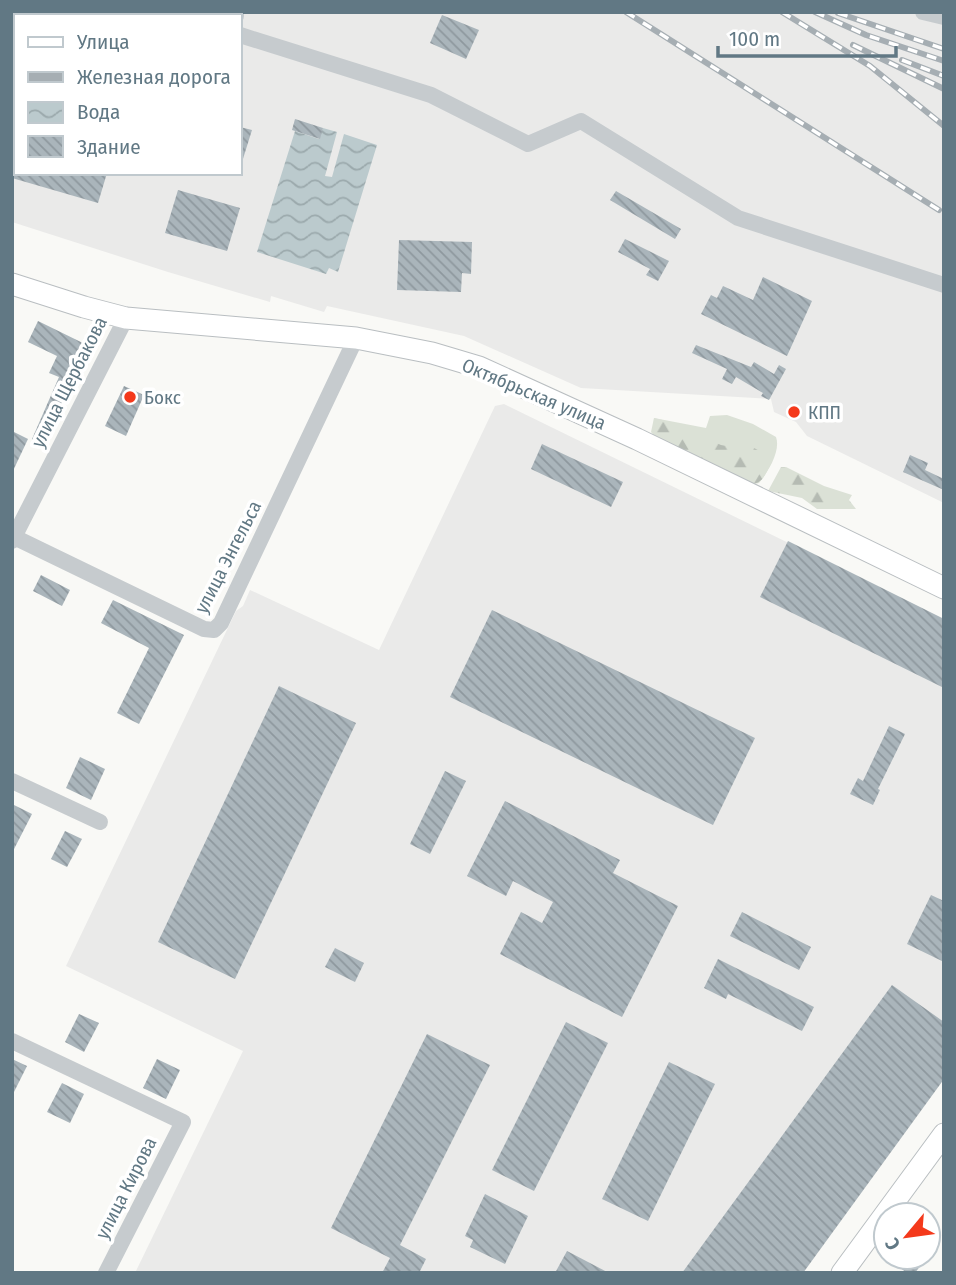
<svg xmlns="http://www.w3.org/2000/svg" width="956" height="1285" font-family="'Fira Sans Condensed',sans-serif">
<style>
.built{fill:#eaeae9;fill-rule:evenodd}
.grass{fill:#dbe1d6}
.forest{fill:url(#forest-firs)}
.water{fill:url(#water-waves)}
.building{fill:url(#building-back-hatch)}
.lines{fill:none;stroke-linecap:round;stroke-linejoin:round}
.major-casing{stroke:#b9bec1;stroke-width:23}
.minor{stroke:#c6cbce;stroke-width:16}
.major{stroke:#fff;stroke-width:21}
.rail-casing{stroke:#a6aeb3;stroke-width:6}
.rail{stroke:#fff;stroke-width:3.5;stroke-dasharray:10;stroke-linecap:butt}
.poi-dot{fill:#f4391b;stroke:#fff;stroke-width:2.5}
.labels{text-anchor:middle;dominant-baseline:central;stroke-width:7;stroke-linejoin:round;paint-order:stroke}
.street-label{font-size:19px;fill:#617884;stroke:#fff}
.poi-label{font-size:19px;fill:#617884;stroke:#fff;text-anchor:start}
</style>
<defs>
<pattern id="forest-firs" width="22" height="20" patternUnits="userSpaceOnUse" patternTransform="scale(1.75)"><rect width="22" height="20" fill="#dbe1d6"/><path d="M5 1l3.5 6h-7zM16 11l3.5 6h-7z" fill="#b5bbb3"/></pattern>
<pattern id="water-waves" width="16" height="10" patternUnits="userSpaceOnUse" patternTransform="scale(1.75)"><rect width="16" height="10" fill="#bbcacd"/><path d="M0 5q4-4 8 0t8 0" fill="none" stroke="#9ba9ac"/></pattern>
<pattern id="building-back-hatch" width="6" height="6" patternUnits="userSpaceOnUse" patternTransform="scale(1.75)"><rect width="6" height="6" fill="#aab5bb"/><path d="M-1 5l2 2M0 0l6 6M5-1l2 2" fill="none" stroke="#8e989e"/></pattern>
</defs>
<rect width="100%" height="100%" fill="#f9f9f6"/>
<g class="built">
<path d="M 12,12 L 944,12 L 944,503 L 807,436 L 796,422 L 774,412 L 771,399 L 581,388 L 464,336 L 327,306 L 324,312 L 271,296 L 270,302 L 168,272 L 12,222 ZM 16,16 L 240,16 L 240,173 L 16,173 Z"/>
<polygon points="504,404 944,619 944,1079 803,1273 135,1273 243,1051 66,966 236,611 243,606 250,590 379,650 495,406"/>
</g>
<path class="grass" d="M 727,415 L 753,424 L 776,437 C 781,451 768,472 759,483 L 754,484 L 653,435 L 654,418 L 706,428 L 710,416 Z"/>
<g class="forest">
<path d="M 654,418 C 680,423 697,436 721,445 C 728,447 731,444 738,444 C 749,443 765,453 772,462 C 766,472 763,486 749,483 L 656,438 L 651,432 Z"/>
<polygon points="781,467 786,467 824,486 852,495 849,500 856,509 817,509 802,498 768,491"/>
</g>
<polygon class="water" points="323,128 337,132 325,176 332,177 344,134 377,145 338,272 329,268 326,274 257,252 295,131 319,139"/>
<g class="building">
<polygon points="442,15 479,30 466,59 430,43"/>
<polygon points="295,119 323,128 320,139 292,130"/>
<polygon points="240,127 252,130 242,162 240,162"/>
<polygon points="12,173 107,173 98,203 12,178"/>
<polygon points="178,190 240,208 227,251 165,233"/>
<polygon points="616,191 681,229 675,239 610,200"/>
<polygon points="625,239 669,261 658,281 646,275 650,269 618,252"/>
<polygon points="399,240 472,242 471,274 462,273 461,292 397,290"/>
<polygon points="763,277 812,301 787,356 701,314 711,295 717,298 723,286 753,300"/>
<polygon points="38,321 89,346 42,444 32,439 59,377 49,373 57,356 28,342"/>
<polygon points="696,345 751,367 754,362 774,374 779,365 786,369 769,400 761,396 763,393 736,377 732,384 722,379 727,369 692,353"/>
<polygon points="124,386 144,395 126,436 105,426"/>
<polygon points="12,431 28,439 12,473"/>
<polygon points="542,444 623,482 611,507 531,469"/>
<polygon points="910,455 928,463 925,470 944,479 944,490 903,472"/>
<polygon points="788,541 944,619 944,688 760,597"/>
<polygon points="41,575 70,590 62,606 33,591"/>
<polygon points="113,600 184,635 139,724 117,713 149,648 101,623"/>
<polygon points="492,610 755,738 713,825 450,697"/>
<polygon points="279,686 356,723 235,979 158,942"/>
<polygon points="889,726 905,734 878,789 880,790 873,805 850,794 858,778 863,781"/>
<polygon points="80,757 105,769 91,800 66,788"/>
<polygon points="445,771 466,781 430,854 410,844"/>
<polygon points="505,801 620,860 613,873 678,906 622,1017 500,954 521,912 542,923 553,902 513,881 506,896 467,876"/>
<polygon points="12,804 32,814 12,853"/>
<polygon points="65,831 82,839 67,867 51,859"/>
<polygon points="931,895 944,901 944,962 907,944"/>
<polygon points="742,912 811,947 799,970 730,936"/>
<polygon points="335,948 364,963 355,982 325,967"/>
<polygon points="718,959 814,1007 802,1031 728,994 726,999 704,988"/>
<polygon points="892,985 944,1022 944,1079 803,1273 682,1273"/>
<polygon points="79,1014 99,1023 84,1052 65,1042"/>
<polygon points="566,1022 608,1043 534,1191 492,1170"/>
<polygon points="427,1034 490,1065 400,1245 426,1259 419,1273 382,1273 390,1258 331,1228"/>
<polygon points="12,1059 27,1066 12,1096"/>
<polygon points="157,1059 180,1070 166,1099 143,1088"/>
<polygon points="669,1062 715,1084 648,1221 602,1199"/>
<polygon points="62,1083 84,1094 70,1123 47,1112"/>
<polygon points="485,1194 528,1216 505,1264 470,1247 473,1240 465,1236"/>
<polygon points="567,1251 609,1273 555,1273"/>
<polygon points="899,1257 927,1257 915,1273 907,1273 894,1263"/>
</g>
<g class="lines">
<g class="major-casing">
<g id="major">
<polyline points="12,284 84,307 126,318 356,338 432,353 479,367 637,439 944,588"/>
<polyline points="842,1273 944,1134"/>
</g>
</g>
<g class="minor">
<polyline points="923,12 944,17"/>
<polyline points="236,16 236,12"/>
<polyline points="240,35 431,95 528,144 581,121 738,218 944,285"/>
<polyline points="12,536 204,629 214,630 221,623 356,338"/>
<polyline points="12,541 126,318"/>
<polyline points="12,781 100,822"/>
<polyline points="12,1041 183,1122 106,1273"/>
</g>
<use href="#major" class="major"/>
<g class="rail-casing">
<g id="rail">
<polyline points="626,12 939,210"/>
<polyline points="782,12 870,66 944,126"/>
<polyline points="815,12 866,35 944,61"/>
<polyline points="838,13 944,49"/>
<polyline points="853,45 944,89"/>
<polyline points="902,60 944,76"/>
</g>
</g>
<use href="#rail" class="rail"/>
</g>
<g class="poi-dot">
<circle cx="130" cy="397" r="7"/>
<circle cx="794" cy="412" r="7"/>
</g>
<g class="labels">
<g class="street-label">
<text transform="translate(69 382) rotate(-63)">улица Щербакова</text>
<text transform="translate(534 394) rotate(23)">Октябрьская улица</text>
<text transform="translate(228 557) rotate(-63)">улица Энгельса</text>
<text transform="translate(126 1188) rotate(-63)">улица Кирова</text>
</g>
<g class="poi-label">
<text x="144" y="397">Бокс</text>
<text x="808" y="412">КПП</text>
</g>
</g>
<rect width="956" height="1285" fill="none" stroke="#617884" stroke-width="28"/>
<rect x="14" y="14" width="228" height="161" fill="#ffffff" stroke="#c0c9ce" stroke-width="2"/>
<rect x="28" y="37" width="35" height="10" fill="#ffffff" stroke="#c0c9ce" stroke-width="2"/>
<text x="77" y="49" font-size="21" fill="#617884">Улица</text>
<rect x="28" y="72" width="35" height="10" fill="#a6aeb3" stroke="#c0c9ce" stroke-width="2"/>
<text x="77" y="84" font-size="21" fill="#617884">Железная дорога</text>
<rect x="28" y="102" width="35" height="21" fill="url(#water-waves)" stroke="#c0c9ce" stroke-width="2"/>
<text x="77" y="119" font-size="21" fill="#617884">Вода</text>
<rect x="28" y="136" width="35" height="21" fill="url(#building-back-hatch)" stroke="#c0c9ce" stroke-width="2"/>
<text x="77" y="154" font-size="21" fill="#617884">Здание</text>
<g transform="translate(907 1236) rotate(241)"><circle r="33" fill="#ffffff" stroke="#c0c9ce" stroke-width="2"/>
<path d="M0-5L12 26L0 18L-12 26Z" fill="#f4391b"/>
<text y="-10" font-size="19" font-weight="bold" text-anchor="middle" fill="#617884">С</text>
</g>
<path d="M718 46v10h178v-10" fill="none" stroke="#617884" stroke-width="3.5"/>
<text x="729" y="46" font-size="21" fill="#617884" stroke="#ffffff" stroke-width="5" paint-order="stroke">100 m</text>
</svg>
